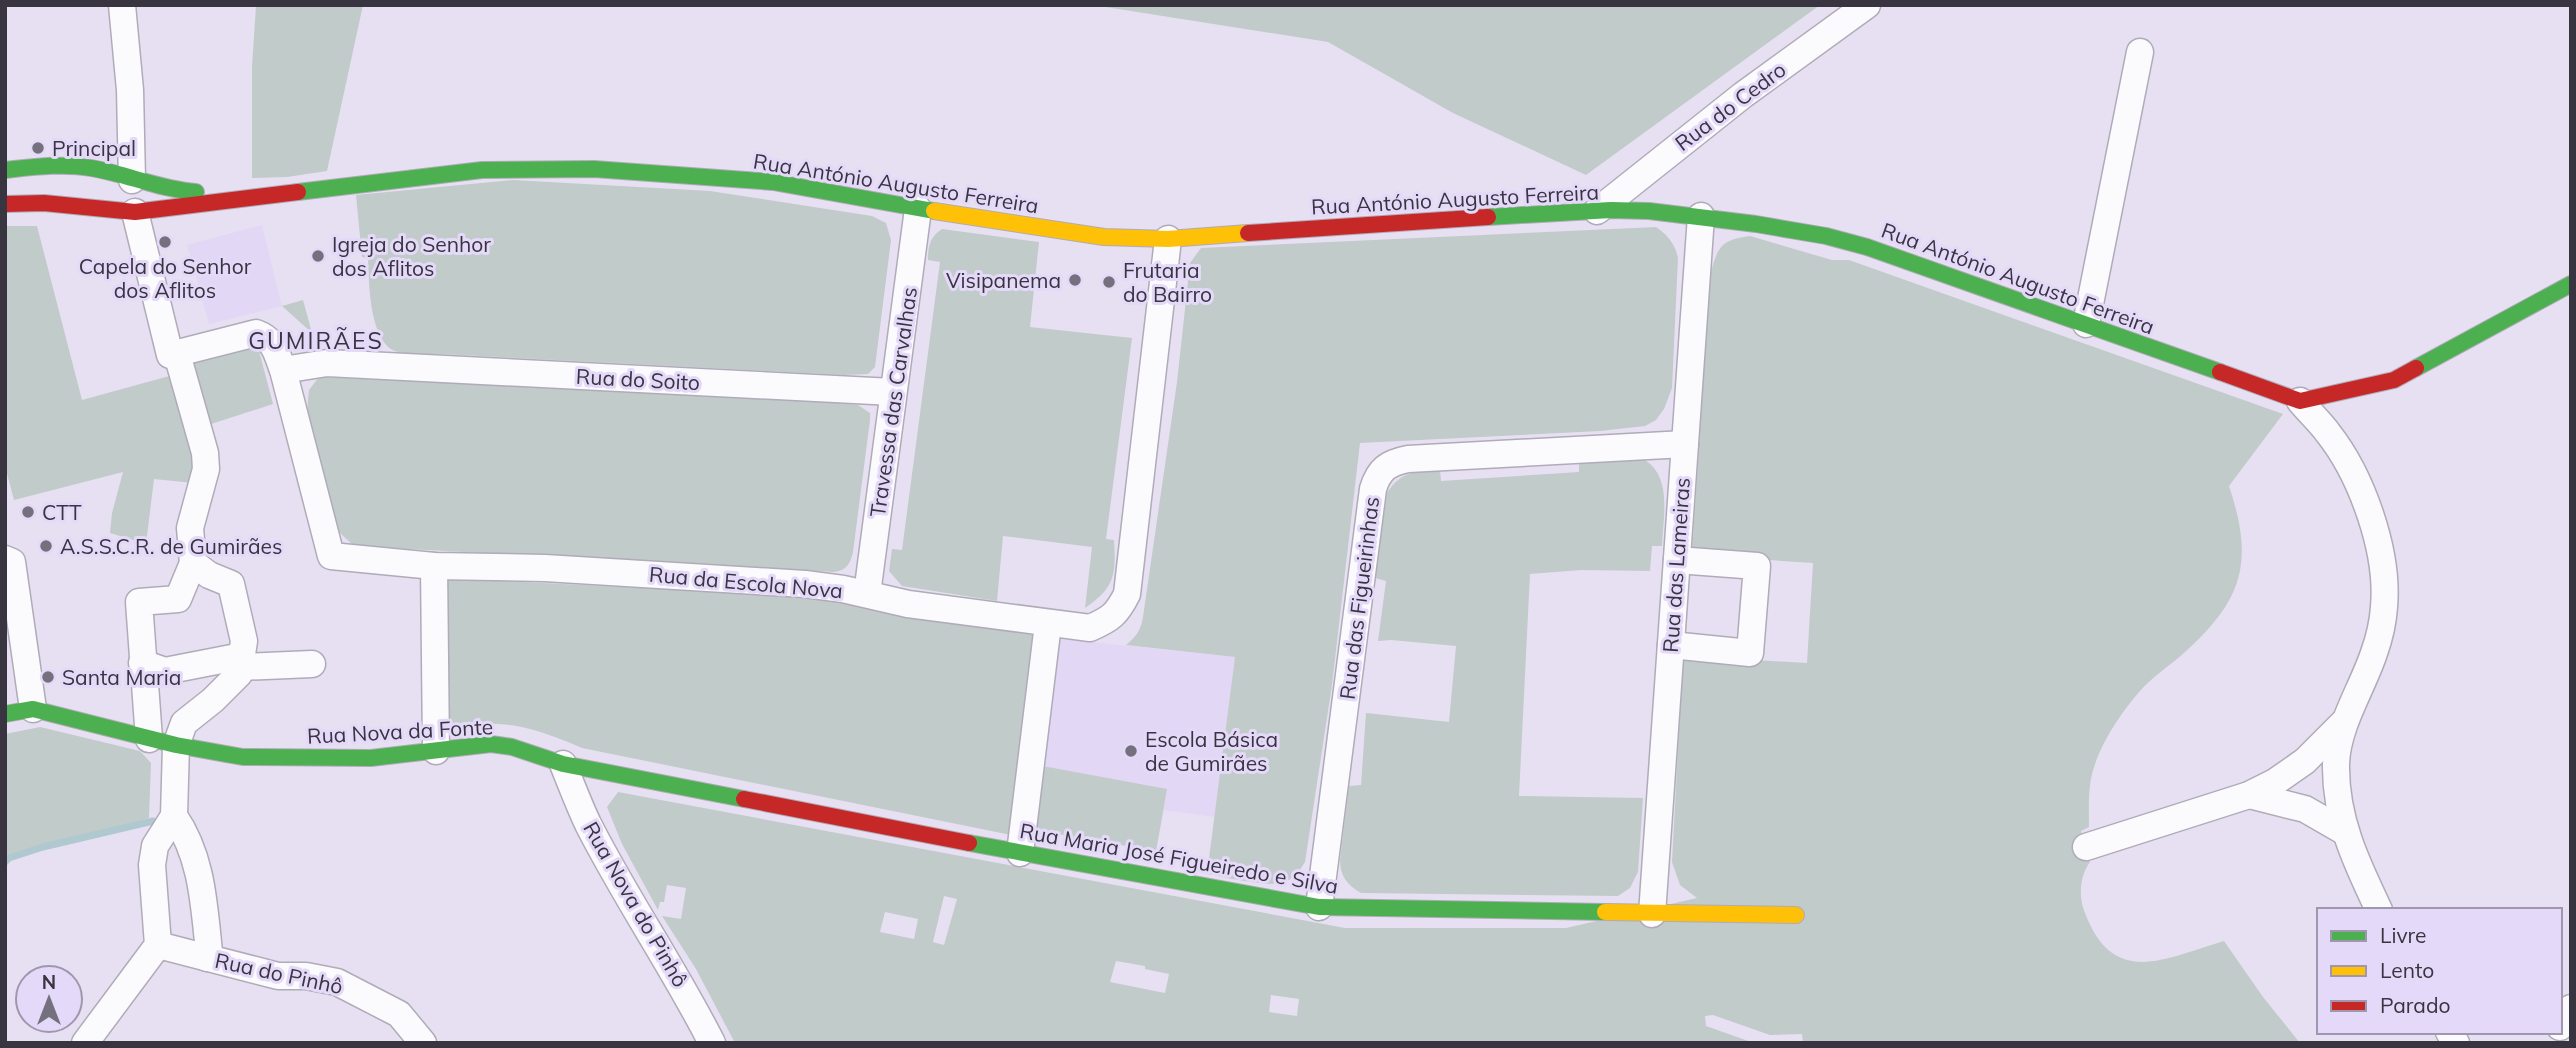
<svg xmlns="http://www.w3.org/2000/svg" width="2576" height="1048" font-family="Mulish,sans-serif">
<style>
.built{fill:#e2d7f5}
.green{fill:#c1cbc9;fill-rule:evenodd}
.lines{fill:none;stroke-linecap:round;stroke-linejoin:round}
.stream{stroke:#b0c8d0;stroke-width:7}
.street-casing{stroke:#b0abb8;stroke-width:29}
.fast-casing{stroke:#b0abb8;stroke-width:18}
.slow-casing{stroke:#b0abb8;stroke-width:18}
.jam-casing{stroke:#b0abb8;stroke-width:18}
.street{stroke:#fbfafd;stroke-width:26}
.fast{stroke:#4caf50;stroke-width:16}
.slow{stroke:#ffc107;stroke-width:16}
.jam{stroke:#c62828;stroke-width:16}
.poi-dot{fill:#75707e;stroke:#e5d9f9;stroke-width:2.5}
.labels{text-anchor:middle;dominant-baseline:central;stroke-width:6;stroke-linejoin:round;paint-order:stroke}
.street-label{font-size:21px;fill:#383440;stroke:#e5d9f9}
.poi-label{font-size:21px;fill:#383440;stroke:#e5d9f9;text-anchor:start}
.neighbourhood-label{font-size:23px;letter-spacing:2px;fill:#383440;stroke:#e5d9f9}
</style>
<rect width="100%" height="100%" fill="#e7e0f2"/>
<g class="built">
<polygon points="262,225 282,306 209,324 187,245"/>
<polygon points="1053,638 1235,657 1215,817 1164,810 1156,851 1028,829"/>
</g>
<g class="green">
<polygon points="256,5 363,5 327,171 287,177 252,178 252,67"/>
<polygon points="1093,5 1820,5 1586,175 1453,113 1328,42"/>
<path d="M 513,180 L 710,191 L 872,216 L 886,223 L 891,240 L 875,367 L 868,374 L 844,375 L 442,354 C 428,354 412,355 398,352 C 369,345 369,282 368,258 L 362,257 L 356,195 Z"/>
<polygon points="5,226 37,226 82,400 173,375 194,447 193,483 154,479 146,544 110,533 112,513 123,472 14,500 5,466"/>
<path d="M 1656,227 C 1668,235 1675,244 1678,258 L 1672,388 L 1664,409 L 1656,420 L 1645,426 L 1600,431 L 1360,443 L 1332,685 L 1305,862 C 1300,870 1295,878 1285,882 C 1266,888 1227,877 1207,874 L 1235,657 L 1126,645 C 1136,637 1141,630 1143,617 L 1177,382 L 1190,263 L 1201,248 Z"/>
<path d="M 942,229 L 1039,242 L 1030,327 L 1132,338 L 1106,539 L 1114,540 C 1116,575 1115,588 1085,608 L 1092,547 L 1003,536 L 997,601 L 902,586 L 889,571 L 892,549 L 902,550 L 940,262 L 928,260 C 928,246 930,237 942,229 Z"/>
<path d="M 1750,236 L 1832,260 L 1849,260 L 2283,414 L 2229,486 C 2254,561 2244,599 2185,652 C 2171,665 2153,676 2140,691 C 2120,714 2097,748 2091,779 C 2088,794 2089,812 2089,827 L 2081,831 L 2090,862 C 2080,875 2078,897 2085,913 C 2114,989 2165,958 2224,941 L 2263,997 L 2300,1043 L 1803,1043 L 1802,1034 L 1770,1035 L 1713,1015 L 1705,1016 L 1706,1026 L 1754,1043 L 735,1043 L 696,969 L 662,916 L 681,919 L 686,888 L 667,885 L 664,902 L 660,902 L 658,910 L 622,844 L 607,807 L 618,792 L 1345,928 L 1566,928 L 1697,898 L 1680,885 L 1672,862 L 1683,656 L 1807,663 L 1813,563 L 1692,555 L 1710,275 C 1718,247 1720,240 1750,236 ZM 944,896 L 957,899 L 944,945 L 933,942 ZM 885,912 L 918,919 L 914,939 L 880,932 ZM 1116,961 L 1145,966 L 1145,969 L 1169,974 L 1165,993 L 1110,982 ZM 1271,995 L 1299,999 L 1297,1016 L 1269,1012 Z"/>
<polygon points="303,300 312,333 282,306"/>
<polygon points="252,344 258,347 273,404 205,426 187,362"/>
<path d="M 319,377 L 790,398 L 858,405 L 870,413 L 870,420 L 853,552 C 850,564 847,570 834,572 L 354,546 L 338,531 L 307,411 L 309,390 Z"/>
<path d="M 1643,459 C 1673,476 1663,516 1662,546 L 1652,546 L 1650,571 L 1581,570 L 1530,574 L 1519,796 L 1643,798 L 1638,872 L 1630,888 L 1618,896 L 1361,893 C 1347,885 1340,876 1340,860 L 1349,786 L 1361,785 L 1366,713 L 1449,722 L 1456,646 L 1391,640 L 1378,641 L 1386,581 L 1375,578 L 1387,493 C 1401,471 1416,471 1440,470 L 1441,481 L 1579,472 L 1579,460 Z"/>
<path d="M 446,578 L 822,597 L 910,617 L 1037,633 L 1016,836 L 582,748 C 528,725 504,719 445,727 Z"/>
<polygon points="40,727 140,751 151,763 149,818 112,829 39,845 5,858 5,734"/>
<polygon points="1037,765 1167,789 1156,851 1028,829"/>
</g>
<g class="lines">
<polyline class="stream" points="5,862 9,858 43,847 153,821"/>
<g class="street-casing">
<g id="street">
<polyline points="122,5 130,90 132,180"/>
<polyline points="1597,211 1743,95 1867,5"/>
<path d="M 135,212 L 170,355 L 256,333 C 275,340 276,352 283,370 L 331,556 L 434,566 L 545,568 L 805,584 L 843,589 L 908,604 L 1090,628 C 1111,619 1117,614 1127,594 L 1168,239"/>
<polyline points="2086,324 2140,52"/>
<polyline points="283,370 327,363 893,392"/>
<path d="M 2300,401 C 2309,412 2320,422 2328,433 C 2362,476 2389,552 2384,607 C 2383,622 2379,639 2374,653 C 2362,689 2337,726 2336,764 C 2335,818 2356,862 2379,910"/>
<polyline points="5,559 12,562 33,709"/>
<polyline points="434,566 436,751"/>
<polyline points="867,594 918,209"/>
<polyline points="1671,645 1750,653 1757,566 1677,560"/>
<polyline points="142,663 165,671 242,656"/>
<polyline points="240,667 312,664"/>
<polyline points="149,739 139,602 178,599 193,563"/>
<path d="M 563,764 C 571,784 579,805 588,824 C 626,899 674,968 712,1043"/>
<polyline points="2249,795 2305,809 2345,832"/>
<path d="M 174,816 C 202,856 204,904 209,952 L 207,958"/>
<polyline points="2086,847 2249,795 2275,782 2305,761 2343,723"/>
<polyline points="1020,853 1048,624"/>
<path d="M 1319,907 L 1373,489 C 1379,469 1388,463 1408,459 L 1685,444"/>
<polyline points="1652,914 1701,216"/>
<polyline points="158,945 278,976 306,976 337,982 399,1014 423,1043"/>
<polyline points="2560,1027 2571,1008"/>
<polyline points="2449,1032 2456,1043"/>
<polyline points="85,1043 158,945 152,865 155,846 174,816 176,745 184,723 213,700 239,674 244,641 231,584 209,575 193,563 190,528 206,469 205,453 177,354"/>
</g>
</g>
<g class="fast-casing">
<g id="fast">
<path d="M 5,170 C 33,167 63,163 91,168 C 127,174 159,189 196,192"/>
<polyline points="298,192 482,170 594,169 773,182 934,211"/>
<polyline points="1488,217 1611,210 1649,211 1756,224 1826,236 1867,247 2220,372"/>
<polyline points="2416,368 2571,284"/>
<polyline points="5,714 33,709 176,745 243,757 371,758 491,744 512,747 563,764 744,799"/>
<polyline points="969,843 1319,907 1605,912"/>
</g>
</g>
<g class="slow-casing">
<g id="slow">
<polyline points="934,211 1104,237 1168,239 1248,233"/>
<polyline points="1605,912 1796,915"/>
</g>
</g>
<g class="jam-casing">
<g id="jam">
<polyline points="5,204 44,203 135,212 298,192"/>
<polyline points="1248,233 1488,217"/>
<polyline points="2220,372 2300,401 2394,380 2416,368"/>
<polyline points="744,799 969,843"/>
</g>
</g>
<use href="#street" class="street"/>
<use href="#fast" class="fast"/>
<use href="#slow" class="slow"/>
<use href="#jam" class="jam"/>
</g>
<g class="poi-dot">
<circle cx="38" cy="148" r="7"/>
<circle cx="165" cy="242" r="7"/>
<circle cx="318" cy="256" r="7"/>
<circle cx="1075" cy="280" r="7"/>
<circle cx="1109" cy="282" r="7"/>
<circle cx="28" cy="512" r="7"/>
<circle cx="46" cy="546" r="7"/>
<circle cx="48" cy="677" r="7"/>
<circle cx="1131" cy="751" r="7"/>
</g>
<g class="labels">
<g class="street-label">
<text transform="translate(1730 106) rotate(-37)">Rua do Cedro</text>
<text transform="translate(896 183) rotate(9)">Rua António Augusto Ferreira</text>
<text transform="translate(1455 199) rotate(-3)">Rua António Augusto Ferreira</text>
<text transform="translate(2018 278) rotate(20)">Rua António Augusto Ferreira</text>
<text transform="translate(638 379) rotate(3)">Rua do Soito</text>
<text transform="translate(893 402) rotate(-82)">Travessa das Carvalhas</text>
<text transform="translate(1676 565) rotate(-86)">Rua das Lameiras</text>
<text transform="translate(746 582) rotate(5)">Rua da Escola Nova</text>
<text transform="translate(1359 598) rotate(-83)">Rua das Figueirinhas</text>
<text transform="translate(400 731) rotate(-3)">Rua Nova da Fonte</text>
<text transform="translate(1179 858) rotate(10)">Rua Maria José Figueiredo e Silva</text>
<text transform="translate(636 904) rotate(60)">Rua Nova do Pinhô</text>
<text transform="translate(279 973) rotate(12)">Rua do Pinhô</text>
</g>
<g class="poi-label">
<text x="52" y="148">Principal</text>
<text x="332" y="244">Igreja do Senhor<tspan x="332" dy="24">dos Aflitos</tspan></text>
<text x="165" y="266" text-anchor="middle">Capela do Senhor<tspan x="165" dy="24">dos Aflitos</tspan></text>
<text x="1123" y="270">Frutaria<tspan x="1123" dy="24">do Bairro</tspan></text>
<text x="1061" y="280" text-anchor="end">Visipanema</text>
<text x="42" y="512">CTT</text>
<text x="60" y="546">A.S.S.C.R. de Gumirães</text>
<text x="62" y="677">Santa Maria</text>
<text x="1145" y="739">Escola Básica<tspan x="1145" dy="24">de Gumirães</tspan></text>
</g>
<g class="neighbourhood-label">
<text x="316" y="340">GUMIRÃES</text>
</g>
</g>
<rect width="2576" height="1048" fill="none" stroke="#383440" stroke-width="14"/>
<rect x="2317" y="908" width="245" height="126" fill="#e5d9f9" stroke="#a097af" stroke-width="2"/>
<rect x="2331" y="931" width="35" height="10" fill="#4caf50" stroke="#a097af" stroke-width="2"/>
<text x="2380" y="943" font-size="21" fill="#383440">Livre</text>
<rect x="2331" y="966" width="35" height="10" fill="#ffc107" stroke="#a097af" stroke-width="2"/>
<text x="2380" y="978" font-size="21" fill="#383440">Lento</text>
<rect x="2331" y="1001" width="35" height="10" fill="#c62828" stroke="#a097af" stroke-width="2"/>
<text x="2380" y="1013" font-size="21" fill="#383440">Parado</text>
<g transform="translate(49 999)"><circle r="33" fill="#e5d9f9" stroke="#a097af" stroke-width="2"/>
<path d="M0-5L12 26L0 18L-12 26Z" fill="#75707e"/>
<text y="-10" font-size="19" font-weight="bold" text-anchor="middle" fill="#383440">N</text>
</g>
</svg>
